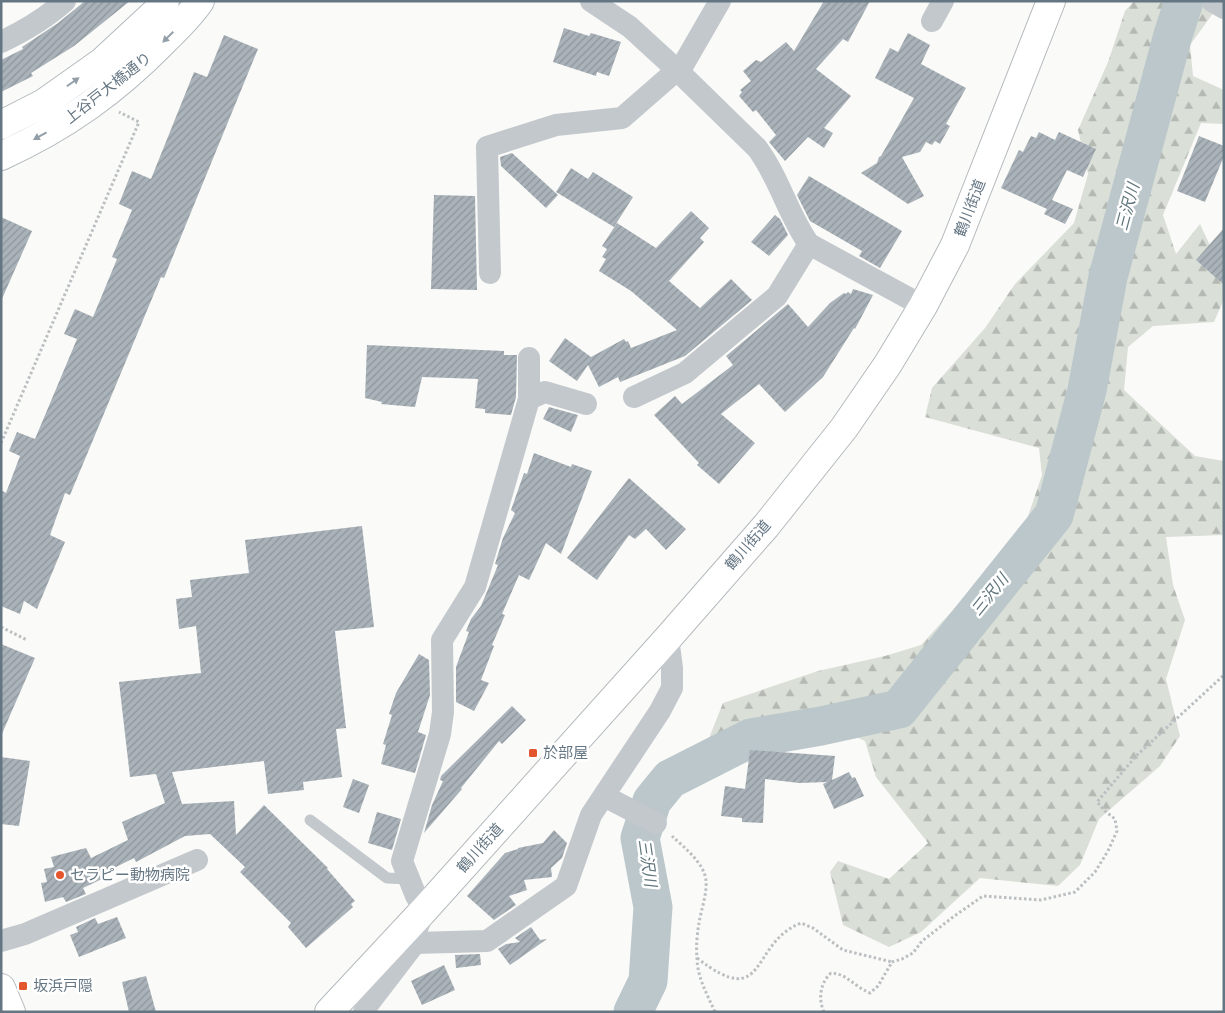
<svg xmlns="http://www.w3.org/2000/svg" width="1225" height="1013" font-family="'Nunito Sans','Noto Sans JP',sans-serif">
<style>
.forest{fill:url(#forest-firs)}
.lines{fill:none;stroke-linecap:round;stroke-linejoin:round}
.river{stroke:#bbc7cb;stroke-width:39}
.building{fill:url(#building-hatch)}
.secondary-casing{stroke:#b3babf;stroke-width:30}
.primary-casing{stroke:#b5babe;stroke-width:30}
.path{stroke:#bbbfc2;stroke-width:3;stroke-dasharray:2.5 2.5;stroke-linecap:butt}
.lane{stroke:#c3c8cc;stroke-width:11}
.street{stroke:#c3c8cc;stroke-width:22}
.secondary{stroke:#fff;stroke-width:28}
.primary{stroke:#fff;stroke-width:28}
.oneway{fill:#939fa8}
.poi-dot{fill:#e4572e;stroke:#fff;stroke-width:2}
.labels{text-anchor:middle;dominant-baseline:central;stroke-width:5;stroke-linejoin:round;paint-order:stroke}
.street-label{font-size:15px;fill:#657683;stroke:#fff}
.poi-label{font-size:15px;fill:#657683;stroke:#fff;text-anchor:start}
.water-label{font-size:16px;font-style:italic;fill:#60757c;stroke:#fff}
</style>
<defs>
<pattern id="forest-firs" width="22" height="20" patternUnits="userSpaceOnUse" patternTransform="scale(1.25)"><rect width="22" height="20" fill="#dadfd7"/><path d="M5 1l3.5 6h-7zM16 11l3.5 6h-7z" fill="#b4b9b4"/></pattern>
<pattern id="building-hatch" width="6" height="6" patternUnits="userSpaceOnUse" patternTransform="scale(1.25)"><rect width="6" height="6" fill="#aab3b9"/><path d="M-1 1l2-2M0 6l6-6M5 7l2-2" fill="none" stroke="#8e969c"/></pattern>
</defs>
<rect width="100%" height="100%" fill="#fafaf8"/>
<path class="forest" d="M 1134,1 L 1222,1 L 1190,45 L 1193,76 L 1224,90 L 1224,124 L 1201,123 L 1163,215 L 1176,254 L 1200,224 C 1209,244 1225,273 1224,296 C 1223,304 1217,314 1214,322 L 1153,326 L 1128,347 L 1124,390 L 1195,456 L 1224,461 L 1224,535 L 1166,537 L 1173,585 L 1185,620 L 1166,679 L 1180,736 L 1160,766 L 1099,819 L 1080,865 L 1058,886 L 980,878 L 921,932 L 889,947 L 843,925 L 830,872 L 838,861 L 889,879 L 928,843 L 876,777 L 865,741 L 807,714 L 707,743 L 723,703 L 818,671 L 885,656 L 921,645 L 994,565 L 1024,528 L 1042,475 L 1039,448 L 925,417 L 932,388 L 985,328 L 1015,284 L 1074,223 L 1088,174 L 1078,130 L 1108,62 L 1125,11 Z"/>
<g class="lines">
<polyline class="river" points="633,1012 648,981 653,907 640,838 652,801 670,779 751,738 821,726 899,709 1054,515 1087,390 1108,277 1173,35 1184,1"/>
</g>
<g class="building">
<polygon points="85,1 130,1 74,46 31,73 33,76 1,92 1,60 23,49 22,47 58,23"/>
<polygon points="824,1 870,1 848,42 843,39 816,69 851,96 824,128 833,133 824,148 808,137 785,161 769,142 776,135 756,110 753,112 739,96 742,92 740,90 751,81 743,71 756,60 761,62 786,42 794,51"/>
<polygon points="564,28 589,36 591,33 621,42 609,76 597,72 596,76 553,62"/>
<polygon points="908,33 930,45 921,64 966,88 946,124 950,126 940,144 935,141 932,145 926,142 920,152 902,157 924,196 908,204 861,173 877,163 879,157 881,156 914,98 875,78 890,48 898,52"/>
<polygon points="224,35 258,49 164,278 161,277 70,495 65,493 50,535 65,542 37,609 24,601 20,614 1,606 1,490 6,493 20,456 9,451 17,432 35,439 77,339 64,334 75,309 93,317 117,259 112,257 132,210 119,204 132,171 151,179 194,72 207,77"/>
<polygon points="1039,132 1055,140 1059,132 1096,149 1083,177 1067,170 1052,200 1073,209 1065,224 1044,214 1047,209 1001,188 1019,150 1023,152 1031,136 1036,138"/>
<polygon points="1199,136 1224,146 1224,156 1205,202 1177,191"/>
<polygon points="512,153 558,195 546,208 501,166 500,157"/>
<polygon points="571,168 588,179 593,172 633,197 614,227 556,192"/>
<polygon points="809,176 902,231 880,268 859,256 862,251 810,221 797,195"/>
<polygon points="434,195 475,196 477,290 431,289"/>
<polygon points="691,211 709,228 700,238 704,242 669,281 700,308 731,279 752,300 685,356 620,382 618,377 599,387 588,365 577,381 549,361 565,338 591,357 624,339 626,342 628,341 631,348 677,330 631,291 599,271 606,259 602,257 607,249 602,246 617,223 656,248"/>
<polygon points="775,215 780,219 788,235 769,256 751,242"/>
<polygon points="1,217 32,231 1,301"/>
<polygon points="1224,228 1224,285 1196,260"/>
<polygon points="853,289 873,295 855,329 854,328 823,377 785,412 759,384 721,414 755,443 719,484 697,465 699,463 654,415 675,396 682,404 733,365 726,356 788,304 808,327 830,303 844,293 846,294 848,292 851,294"/>
<polygon points="367,345 504,351 504,355 517,355 516,397 511,415 485,413 485,409 475,408 478,379 422,377 415,407 381,404 382,402 365,398"/>
<polygon points="549,407 578,415 571,432 543,419"/>
<polygon points="534,453 571,467 572,464 592,471 561,554 546,543 529,580 519,575 502,614 505,615 492,645 494,646 481,680 489,683 474,711 456,702 456,667 469,632 466,631 471,619 481,606 498,565 495,564 503,538 515,513 511,510 524,473 527,474"/>
<polygon points="629,478 686,529 666,550 646,529 635,539 629,535 597,580 567,558"/>
<polygon points="362,526 374,627 335,631 346,728 336,729 342,777 303,782 304,790 268,794 264,761 172,772 182,804 234,801 236,835 264,805 328,868 327,869 355,901 351,904 353,907 306,948 288,927 291,923 240,872 245,867 210,834 185,836 136,862 134,858 100,875 102,879 83,888 86,894 66,902 63,897 45,902 41,883 47,882 44,869 54,867 51,857 86,848 91,858 128,840 122,822 165,803 156,774 130,777 119,682 201,673 196,626 179,629 176,599 192,597 190,580 249,573 245,540"/>
<polygon points="1,644 35,658 1,736"/>
<polygon points="419,654 429,660 430,695 418,732 426,735 415,773 381,764 386,745 383,744 392,715 389,714 396,693"/>
<polygon points="512,706 526,720 502,744 499,741 461,788 462,789 424,833 432,805 443,781 440,780 441,776"/>
<polygon points="750,750 835,756 832,780 849,772 852,778 855,777 864,796 834,809 823,784 827,782 799,783 765,779 763,823 742,822 742,818 721,816 725,786 745,789"/>
<polygon points="1,757 30,761 19,826 1,824"/>
<polygon points="353,779 369,785 359,813 343,807"/>
<polygon points="377,812 401,819 392,850 368,843"/>
<polygon points="554,830 567,843 562,858 551,868 552,877 524,880 527,890 509,896 516,905 494,920 467,896 505,853 518,849 518,848 543,843"/>
<polygon points="117,917 126,938 79,957 70,935 78,932 76,927 95,918 98,924"/>
<polygon points="531,927 540,940 547,939 510,965 498,949 506,944 520,942 515,938"/>
<polygon points="480,954 481,965 456,968 455,955"/>
<polygon points="444,965 455,990 422,1005 411,981"/>
<polygon points="146,976 156,1012 129,1012 122,982"/>
</g>
<g class="lines">
<g class="secondary-casing">
<g id="secondary">
<polyline points="1,125 44,103 102,62 157,11 165,1"/>
<path d="M 1,156 C 65,127 115,91 164,41 C 177,28 190,16 200,1"/>
</g>
</g>
<g class="primary-casing">
<g id="primary">
<polyline points="1,988 11,1012"/>
<polyline points="329,1012 425,909 668,638 766,526 844,428 888,364 923,306 955,245 1051,1"/>
</g>
</g>
<g class="path">
<polyline points="1,443 139,122 119,112"/>
<polyline points="1,627 27,640"/>
<path d="M 672,836 C 684,847 705,864 706,881 C 707,895 701,910 699,923 C 697,934 696,947 697,957 C 697,977 707,994 715,1012"/>
<path d="M 697,958 C 768,1013 749,943 801,923 L 813,928 L 843,950 L 892,962"/>
<path d="M 824,1012 C 818,999 820,983 831,973 C 848,974 853,986 870,993 L 878,986 L 892,962 L 902,959 L 913,953 L 922,941 L 953,917 L 983,896 L 1041,900 L 1075,892 L 1095,872 L 1108,851 L 1117,831 L 1115,819 L 1105,811 L 1097,802 L 1136,756 L 1224,675"/>
</g>
<polyline class="lane" points="310,820 387,878 409,879"/>
<g class="street">
<polyline points="591,1 630,27 679,72 720,1"/>
<polyline points="1212,1 1224,8"/>
<polyline points="932,21 943,1"/>
<path d="M 1,42 C 24,31 46,18 65,1"/>
<path d="M 679,72 L 757,148 C 780,179 788,215 809,244 L 923,306"/>
<polyline points="490,273 487,147 556,125 622,118 677,70"/>
<polyline points="634,397 685,373 777,296 809,244"/>
<polyline points="529,399 545,392 586,404"/>
<polyline points="604,796 656,823"/>
<polyline points="1,941 25,934 197,860"/>
<polyline points="415,943 487,941 566,886 591,815 660,711 672,688 672,668 668,638"/>
<polyline points="364,1012 366,1007 415,943 415,934 425,909 416,896 402,861 440,734 443,712 442,640 475,587 529,399 529,358"/>
</g>
<use href="#secondary" class="secondary"/>
<use href="#primary" class="primary"/>
</g>
<defs><path id="oneway-solid" d="M-6-.8H1V-3.2L6.5 0L1 3.2V.8H-6Z" transform="scale(1.25)"/></defs>
<g class="oneway">
<use href="#oneway-solid" transform="translate(168 37) rotate(135)"/>
<use href="#oneway-solid" transform="translate(73 82) rotate(-35)"/>
<use href="#oneway-solid" transform="translate(40 136) rotate(151)"/>
</g>
<g class="poi-dot">
<rect x="528" y="748" width="10" height="10" rx="2.5"/>
<circle cx="60" cy="875" r="5"/>
<rect x="18" y="981" width="10" height="10" rx="2.5"/>
</g>
<g class="labels">
<g class="street-label">
<text transform="translate(108 88) rotate(-38)">上谷戸大橋通り</text>
<text transform="translate(970 208) rotate(-69)">鶴川街道</text>
<text transform="translate(748 545) rotate(-49)">鶴川街道</text>
<text transform="translate(480 848) rotate(-48)">鶴川街道</text>
</g>
<g class="poi-label">
<text x="543" y="753">於部屋</text>
<text x="70" y="875">セラピー動物病院</text>
<text x="33" y="986">坂浜戸隠</text>
</g>
<g class="water-label">
<text transform="translate(1128 207) rotate(-75)">三沢川</text>
<text transform="translate(990 595) rotate(-51)">三沢川</text>
<text transform="translate(647 863) rotate(82)">三沢川</text>
</g>
</g>
<rect width="1225" height="1013" fill="none" stroke="#657683" stroke-width="5"/>
</svg>
